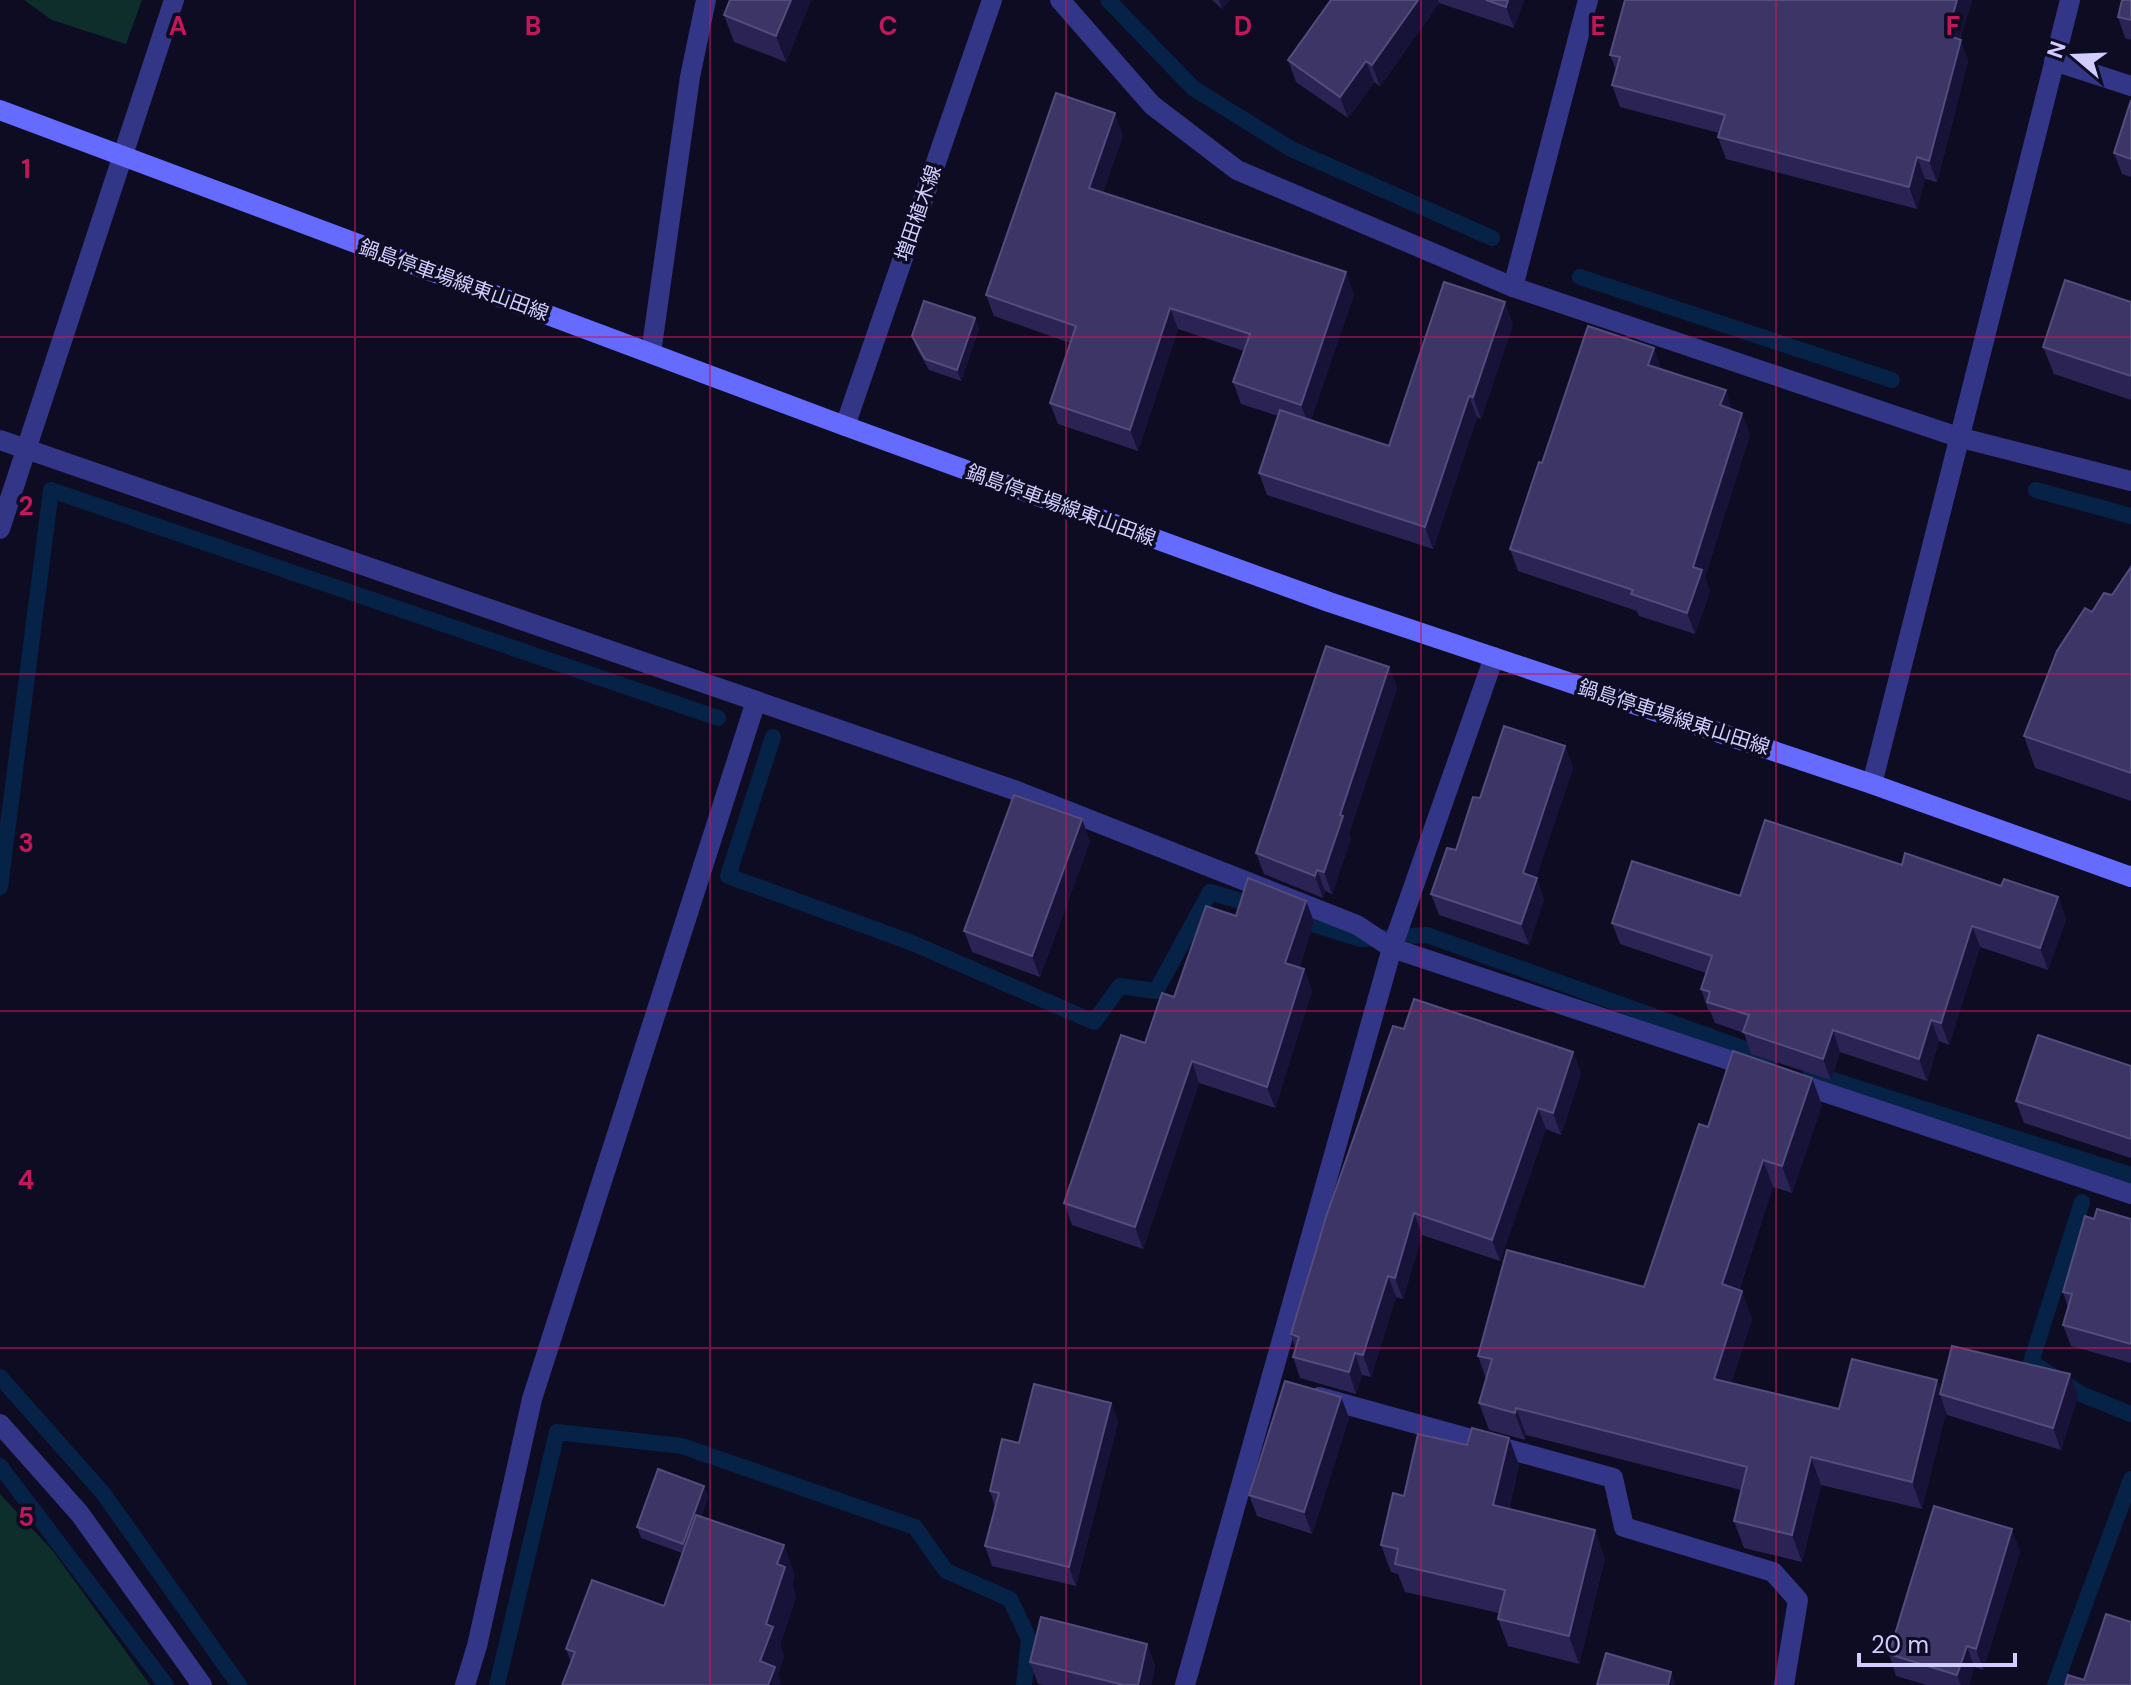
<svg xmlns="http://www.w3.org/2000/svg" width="2131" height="1685" font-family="'DM Sans','Noto Sans JP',sans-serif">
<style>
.green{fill:#0e2e2b}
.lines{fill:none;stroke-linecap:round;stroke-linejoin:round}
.stream{stroke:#072247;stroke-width:16}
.minor{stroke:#333586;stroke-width:20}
.tertiary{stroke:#333586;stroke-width:20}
.secondary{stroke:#656bff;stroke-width:20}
.wall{fill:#2a2353}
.shaded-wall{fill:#171238}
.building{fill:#3c3565;stroke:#534d7e;stroke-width:2}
.grid{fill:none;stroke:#c2185b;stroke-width:2;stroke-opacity:0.55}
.labels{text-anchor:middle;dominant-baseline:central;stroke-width:7;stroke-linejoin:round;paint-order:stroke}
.street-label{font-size:20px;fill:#d1ceff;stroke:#0e0c23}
.grid-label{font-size:26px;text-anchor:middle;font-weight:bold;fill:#c2185b;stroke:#0e0c23;stroke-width:7;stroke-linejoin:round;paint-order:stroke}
</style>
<rect width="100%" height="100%" fill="#0e0c23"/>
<g class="green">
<polygon points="24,0 142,0 126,44 52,20"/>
<polygon points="0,1494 52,1550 150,1685 0,1685"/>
</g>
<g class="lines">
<g class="stream">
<polyline points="1108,0 1193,88 1291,149 1492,238"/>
<polyline points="1580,277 1892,380"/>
<polyline points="2036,490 2131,516"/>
<polyline points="773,737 728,876 910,942 1094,1022 1120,986 1156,991 1210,892 1260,907"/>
<polyline points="0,887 51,490 718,718"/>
<polyline points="1294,918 1361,939 1427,935 1770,1058"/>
<polyline points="1811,1073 2131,1175"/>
<polyline points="2082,1202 2031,1362 2081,1394 2131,1414"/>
<polyline points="0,1377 103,1493 239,1685"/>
<polyline points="0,1466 166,1685"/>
<polyline points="497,1685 557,1432 682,1446 915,1527 946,1571 1010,1599 1029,1639 1024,1685"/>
<polyline points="2055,1685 2131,1479"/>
</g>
<g class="minor">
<polyline points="1060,0 1152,105 1237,170 1513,287 1958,437 2131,481"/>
<polyline points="2054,61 2131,86"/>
<polyline points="1513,287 1588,0"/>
<polyline points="651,353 690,77 706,0"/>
<polyline points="0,440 1017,791 1357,925 1392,948 1753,1068"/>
<polyline points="0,529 174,0"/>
<polyline points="1791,1081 2131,1194"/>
<polyline points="1319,1397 1613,1478 1624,1527 1773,1572 1798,1600 1784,1685"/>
<polyline points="0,1424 80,1514 202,1685"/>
<polyline points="465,1685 477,1646 532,1399 756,701"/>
<polyline points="1185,1685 1392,948 1494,657"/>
</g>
<g class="tertiary">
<polyline points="845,426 992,0"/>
<polyline points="1872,784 2070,0"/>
</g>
<polyline class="secondary" points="0,110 845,426 1329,602 1872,784 2131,877"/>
</g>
<g class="wall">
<polygon points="730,0 811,0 786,62 734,42 724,15"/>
<polygon points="1212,0 1230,0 1222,9"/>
<polygon points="1331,0 1524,0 1514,28 1439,3 1380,86 1374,82 1348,118 1296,82 1288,60"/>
<polygon points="1972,0 1960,39 1968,61 1937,182 1925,179 1917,209 1726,159 1718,137 1719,133 1620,107 1612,85 1616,70 1610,55"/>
<polygon points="2131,0 2131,40 2125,38 2118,17"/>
<polygon points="2131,100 2131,177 2122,174 2114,153"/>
<polygon points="1123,135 1103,192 1354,294 1311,420 1389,446 1513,324 1481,419 1477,417 1433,549 1267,495 1259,473 1278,416 1241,404 1233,382 1244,351 1178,329 1138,451 1058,424 1050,403 1070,343 994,316 986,295"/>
<polygon points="2131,302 2131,400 2054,374 2043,347"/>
<polygon points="975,318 979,329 961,381 929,370 916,347 912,336"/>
<polygon points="1662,370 1733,410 1750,434 1705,577 1710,591 1695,634 1639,616 1637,611 1518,571 1510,549 1542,463"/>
<polygon points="2131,567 2131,801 2035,768 2024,736 2092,612 2112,595"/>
<polygon points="1389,667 1397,688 1349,833 1351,838 1332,894 1325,891 1323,898 1264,874 1256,853"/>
<polygon points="1565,746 1573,768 1536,877 1544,899 1529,945 1439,915 1431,894 1456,850 1480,798"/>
<polygon points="1090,841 1040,977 972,952 964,931"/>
<polygon points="1902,865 2058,897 2066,919 2048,970 1980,947 1949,1045 1939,1041 1927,1081 1840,1052 1831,1080 1751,1054 1744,1033 1715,1023 1710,1011 1708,1010 1701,989 1706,973 1620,944 1612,923"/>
<polygon points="1306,901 1314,922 1299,968 1304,969 1312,991 1275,1108 1199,1083 1143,1249 1072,1225 1064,1203 1174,997 1236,916"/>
<polygon points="1404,1029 1573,1052 1581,1074 1561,1135 1546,1129 1500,1261 1422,1235 1403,1299 1396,1297 1371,1377 1362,1375 1356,1394 1300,1378 1293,1357 1295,1348 1291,1334"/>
<polygon points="2131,1066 2131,1158 2024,1123 2016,1101"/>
<polygon points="1822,1105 1792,1193 1773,1187 1739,1290 1752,1319 1731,1383 1839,1409 1937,1380 1941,1390 2070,1374 2078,1395 2061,1450 1947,1415 1946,1412 1922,1509 1821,1485 1802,1562 1744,1548 1734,1521 1741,1490 1526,1435 1525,1440 1489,1430 1479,1403 1486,1379 1478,1356 1644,1287 1708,1127"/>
<polygon points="2094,1219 2131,1219 2131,1363 2071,1346 2063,1325 2068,1307 2063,1292"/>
<polygon points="1341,1397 1349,1418 1312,1534 1257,1516 1249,1495"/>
<polygon points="1111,1403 1118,1422 1076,1586 992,1566 985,1546 995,1507 990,1491 1019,1443"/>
<polygon points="1509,1438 1519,1465 1509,1509 1605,1558 1579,1664 1508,1646 1498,1619 1499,1613 1405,1592 1398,1574 1391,1572 1381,1545 1404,1496 1467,1445"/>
<polygon points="704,1486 708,1497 701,1517 795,1575 792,1584 796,1597 780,1645 784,1657 778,1674 571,1662 566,1649 664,1606 682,1553 641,1538 637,1527"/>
<polygon points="2020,1551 1983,1670 1974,1667 1969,1685 1927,1685 1896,1676 1889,1654"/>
<polygon points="1147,1644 1155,1666 1151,1685 1044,1685 1038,1684 1030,1662"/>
</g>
<g class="shaded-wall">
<polygon points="791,0 811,0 786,62 776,36"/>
<polygon points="1219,0 1230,0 1222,9"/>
<polygon points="1418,0 1438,0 1439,3 1380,86 1372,65"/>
<polygon points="1508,0 1524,0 1514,28 1506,7"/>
<polygon points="1957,0 1972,0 1954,57 1947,35"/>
<polygon points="1961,40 1968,61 1937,182 1929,161"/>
<polygon points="1366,61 1374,82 1348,118 1340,97"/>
<polygon points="1115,113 1123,135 1097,209 1089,188"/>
<polygon points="1917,157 1925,179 1917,209 1909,187"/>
<polygon points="1346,272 1354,294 1309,426 1301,405"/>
<polygon points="1505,302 1513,324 1481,419 1473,397"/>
<polygon points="1170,308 1178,329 1138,451 1130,430"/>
<polygon points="975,318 979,329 961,381 957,370"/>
<polygon points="1654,348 1662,370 1648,365"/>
<polygon points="1726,390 1733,412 1720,405"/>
<polygon points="1469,396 1477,417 1433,549 1425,527"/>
<polygon points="1742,413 1750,434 1705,577 1710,591 1695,634 1687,613 1693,567"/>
<polygon points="1389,667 1397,688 1349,833 1351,838 1332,894 1324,872 1340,815"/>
<polygon points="1565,746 1573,768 1531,894 1523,873"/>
<polygon points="1082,819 1090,841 1040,977 1032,956"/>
<polygon points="1317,870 1325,891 1323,898 1315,876"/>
<polygon points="1537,878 1544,899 1529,945 1521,924"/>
<polygon points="2058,897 2066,919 2048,970 2040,948"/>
<polygon points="1306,901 1314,922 1293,985 1285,963"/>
<polygon points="1972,926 1980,947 1949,1045 1941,1023"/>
<polygon points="1304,969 1312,991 1275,1108 1267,1087"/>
<polygon points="1931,1020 1939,1041 1927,1081 1919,1059"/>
<polygon points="1833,1030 1840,1052 1831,1080 1823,1059"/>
<polygon points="1573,1052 1581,1074 1561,1135 1553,1113"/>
<polygon points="1192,1061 1199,1083 1143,1249 1135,1227"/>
<polygon points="1812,1078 1822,1105 1792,1193 1782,1166"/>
<polygon points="1538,1108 1546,1129 1500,1261 1492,1240"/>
<polygon points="1763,1160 1773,1187 1731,1312 1722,1284"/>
<polygon points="1414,1213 1422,1235 1403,1299 1395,1278"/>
<polygon points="1388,1276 1396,1297 1371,1377 1363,1355"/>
<polygon points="1742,1291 1752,1319 1723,1406 1714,1379"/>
<polygon points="1355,1353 1362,1375 1356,1394 1349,1372"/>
<polygon points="2070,1374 2078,1395 2061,1450 2053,1428"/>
<polygon points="1937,1380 1943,1395 1940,1394 1946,1412 1922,1509 1912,1482"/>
<polygon points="1341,1397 1349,1418 1312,1534 1304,1512"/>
<polygon points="1111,1403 1118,1422 1076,1586 1069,1567"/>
<polygon points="1516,1408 1526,1435 1525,1440 1515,1413"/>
<polygon points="1509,1438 1519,1465 1503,1533 1493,1505"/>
<polygon points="1811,1457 1821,1485 1802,1562 1792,1535"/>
<polygon points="704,1486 708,1497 687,1555 683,1544"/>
<polygon points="2012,1529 2020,1551 1983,1670 1976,1649"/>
<polygon points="1595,1530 1605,1558 1579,1664 1569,1636"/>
<polygon points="784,1545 795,1575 792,1584 796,1597 780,1645 784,1657 778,1674 782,1685 768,1685 760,1661 766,1624 777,1564"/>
<polygon points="1147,1644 1155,1666 1151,1685 1138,1685"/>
<polygon points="1967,1646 1974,1667 1969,1685 1961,1685 1957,1675"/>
<polygon points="1671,1672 1676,1685 1668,1685"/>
</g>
<g class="building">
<polygon points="730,0 791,0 776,36 724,15"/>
<polygon points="1331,0 1418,0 1372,65 1366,61 1340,97 1288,60"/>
<polygon points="1486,0 1508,0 1506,7"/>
<polygon points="1625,0 1957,0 1947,35 1961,40 1929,161 1917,157 1909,187 1718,137 1725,115 1612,85 1620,57 1610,55"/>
<polygon points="2122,0 2131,0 2131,20 2118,17"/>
<polygon points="1056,93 1115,113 1089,188 1346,272 1301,405 1233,382 1250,334 1170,308 1130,430 1050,403 1076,326 986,295"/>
<polygon points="2131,100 2131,159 2114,153"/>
<polygon points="2065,280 2131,302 2131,376 2043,347"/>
<polygon points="1444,282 1505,302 1473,397 1469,396 1425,527 1259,473 1280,410 1389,446"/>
<polygon points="924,301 975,318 957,370 925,359 912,336"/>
<polygon points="1588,326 1654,348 1648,365 1726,390 1720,405 1742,413 1693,567 1702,570 1687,613 1631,594 1633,590 1510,549 1539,462 1542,463"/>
<polygon points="2131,567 2131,773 2024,736 2057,651 2085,608 2092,612 2104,593 2112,595"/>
<polygon points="1326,646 1389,667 1340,815 1343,816 1324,872 1317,870 1315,876 1256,853"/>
<polygon points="1504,726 1565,746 1523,873 1537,878 1521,924 1431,894 1447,848 1456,850 1473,797 1480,798"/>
<polygon points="1014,795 1082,819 1032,956 964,931"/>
<polygon points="1765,820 1902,865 1905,853 2001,886 2004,879 2058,897 2040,948 1972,926 1941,1023 1931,1020 1919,1059 1833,1030 1823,1059 1743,1032 1749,1015 1707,1002 1710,992 1701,989 1712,956 1612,923 1632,861 1740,896"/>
<polygon points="1248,878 1306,901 1285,963 1304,969 1267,1087 1192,1061 1135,1227 1064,1203 1121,1035 1145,1043 1162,993 1174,997 1206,906 1236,916"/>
<polygon points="1414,999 1573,1052 1553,1113 1538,1108 1492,1240 1414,1213 1395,1278 1388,1276 1363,1355 1355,1353 1349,1372 1293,1357 1299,1337 1291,1334 1326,1217 1393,1026 1404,1029"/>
<polygon points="2038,1035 2131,1066 2131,1139 2016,1101"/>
<polygon points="1733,1051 1812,1078 1782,1166 1763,1160 1722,1284 1742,1291 1714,1379 1839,1409 1852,1359 1937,1380 1912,1482 1811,1457 1792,1535 1734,1521 1747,1467 1516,1408 1515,1413 1479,1403 1492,1359 1478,1356 1507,1250 1644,1287 1699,1124 1708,1127"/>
<polygon points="2097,1209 2131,1219 2131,1344 2063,1325 2072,1294 2063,1292 2085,1216 2094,1219"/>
<polygon points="1952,1346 2070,1374 2053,1428 1940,1394"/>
<polygon points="1285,1381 1341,1397 1304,1512 1249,1495"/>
<polygon points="1034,1384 1111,1403 1069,1567 985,1546 999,1493 990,1491 1002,1439 1019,1443"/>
<polygon points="1472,1428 1509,1438 1493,1505 1595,1530 1569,1636 1498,1619 1505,1590 1395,1564 1398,1549 1381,1545 1393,1493 1404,1496 1418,1434 1467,1445"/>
<polygon points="658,1469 704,1486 683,1544 637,1527"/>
<polygon points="1934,1506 2012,1529 1976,1649 1967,1646 1957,1675 1889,1654"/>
<polygon points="696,1515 784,1545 777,1564 785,1567 766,1624 773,1627 760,1661 775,1667 768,1685 562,1685 575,1652 566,1649 592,1580 664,1606"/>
<polygon points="2106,1614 2131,1622 2131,1685 2065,1685 2068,1675 2084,1680"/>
<polygon points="1041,1617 1147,1644 1138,1685 1124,1685 1030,1662"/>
<polygon points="1606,1653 1671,1672 1668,1685 1597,1685"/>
</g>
<path class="grid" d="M 355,0 L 355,1685M 710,0 L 710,1685M 1066,0 L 1066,1685M 1421,0 L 1421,1685M 1776,0 L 1776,1685M 0,337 L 2131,337M 0,674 L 2131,674M 0,1011 L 2131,1011M 0,1348 L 2131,1348"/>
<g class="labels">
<g class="street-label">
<text transform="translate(918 213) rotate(-71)">増田植木線</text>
<text transform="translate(454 280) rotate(20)">鍋島停車場線東山田線</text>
<text transform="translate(1061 505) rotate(20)">鍋島停車場線東山田線</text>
<text transform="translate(1674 717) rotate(18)">鍋島停車場線東山田線</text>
</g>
</g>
<g class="grid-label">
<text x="178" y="35">A</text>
<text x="533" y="35">B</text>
<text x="888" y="35">C</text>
<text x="1243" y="35">D</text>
<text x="1598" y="35">E</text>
<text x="1953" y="35">F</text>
<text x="26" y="178">1</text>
<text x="26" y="515">2</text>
<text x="26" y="852">3</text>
<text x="26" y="1189">4</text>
<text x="26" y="1526">5</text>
</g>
<g transform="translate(2075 56) rotate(289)" stroke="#0e0c23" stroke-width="6" paint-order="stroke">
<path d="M0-6L14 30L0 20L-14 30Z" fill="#d1ceff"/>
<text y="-12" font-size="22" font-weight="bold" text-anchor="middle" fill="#d1ceff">N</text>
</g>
<path d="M1859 1653v12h156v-12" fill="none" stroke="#d1ceff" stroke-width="4"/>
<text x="1871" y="1653" font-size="24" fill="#d1ceff" stroke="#0e0c23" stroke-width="6" paint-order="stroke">20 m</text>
</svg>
